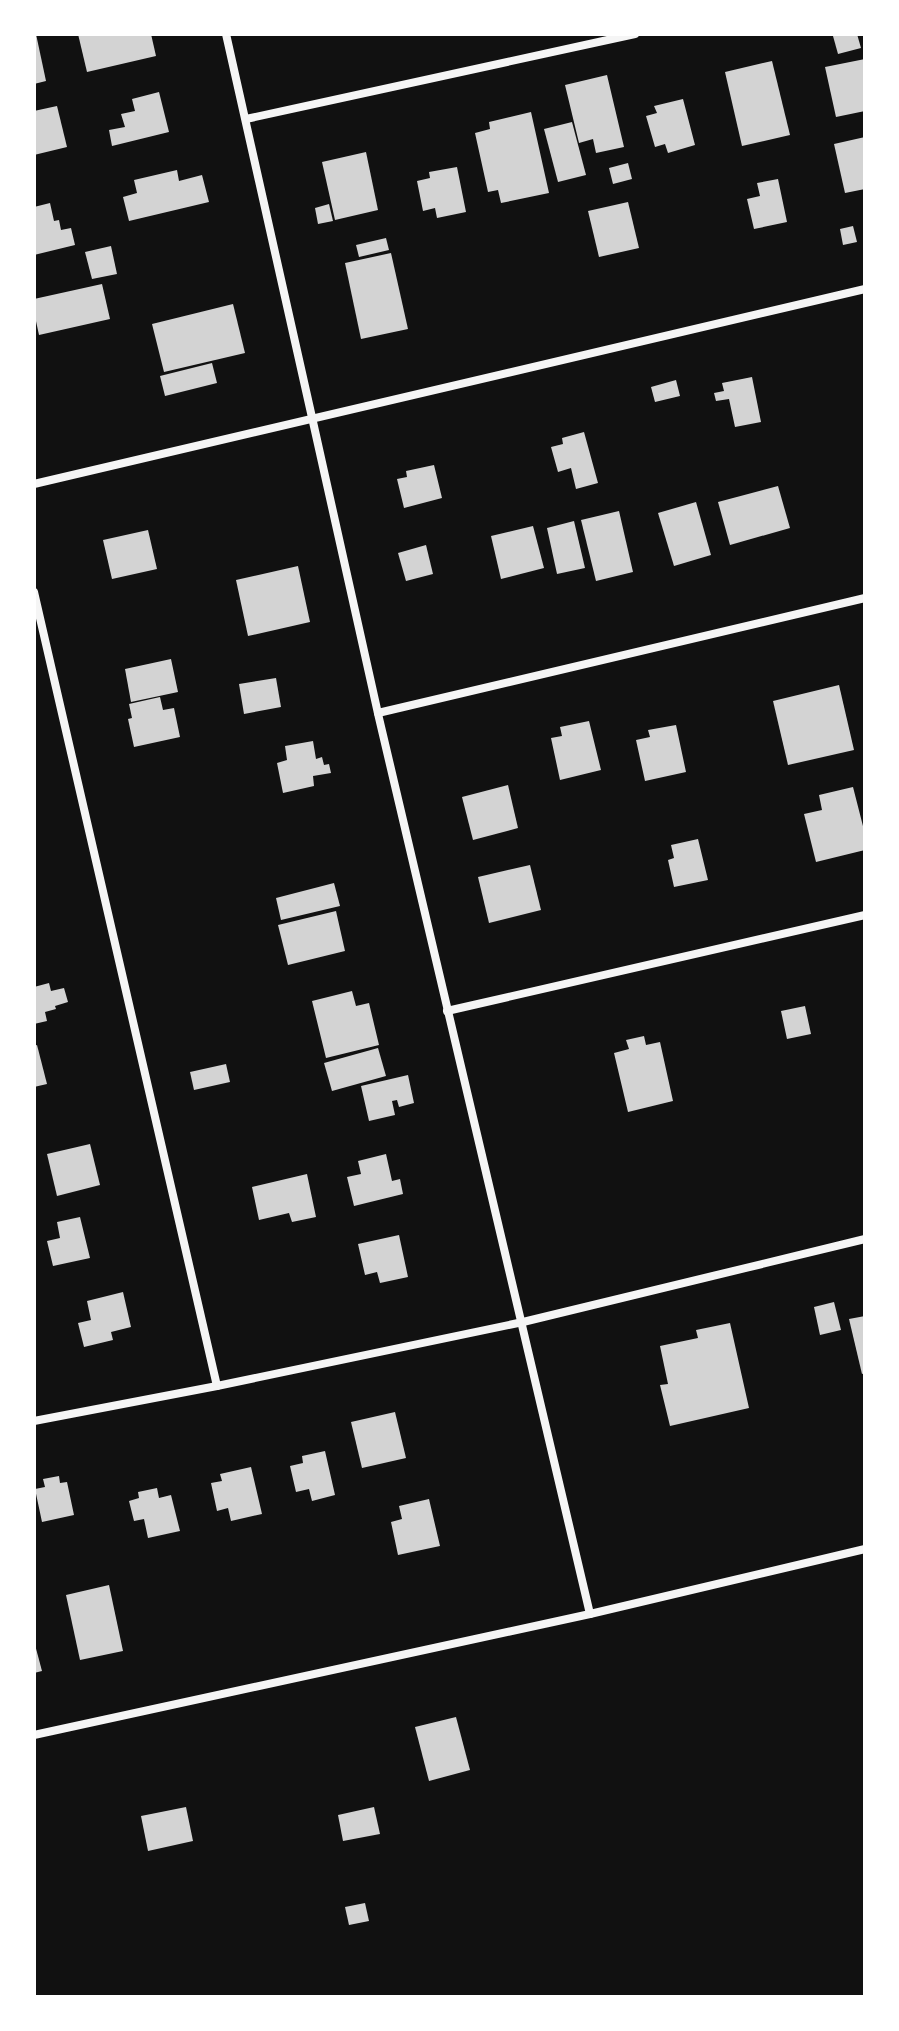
<svg xmlns="http://www.w3.org/2000/svg" width="899" height="2031" font-family="Montserrat,sans-serif">
<style>
.building{fill:#d3d3d3}
.lines{fill:none;stroke-linecap:round;stroke-linejoin:round}
.minor{stroke:#f5f5f5;stroke-width:8}
</style>
<rect width="100%" height="100%" fill="#111"/>
<g class="building">
<polygon points="34,34 36,34 46,81 34,84"/>
<polygon points="78,34 151,34 156,56 87,72"/>
<polygon points="838,34 857,34 861,48 838,54 833,36"/>
<polygon points="865,59 865,111 836,117 825,67"/>
<polygon points="772,61 790,135 742,146 725,72"/>
<polygon points="607,75 624,147 596,153 593,139 579,143 565,85"/>
<polygon points="159,92 169,132 112,146 109,130 125,127 121,114 135,111 132,99"/>
<polygon points="683,99 695,145 668,153 665,144 655,147 646,116 657,113 654,106"/>
<polygon points="57,106 67,147 34,155 34,111"/>
<polygon points="531,112 549,193 501,203 498,190 488,192 475,133 490,129 489,122"/>
<polygon points="572,122 586,175 558,182 544,129"/>
<polygon points="865,137 865,189 845,193 834,144"/>
<polygon points="366,152 378,210 335,220 322,162"/>
<polygon points="628,163 632,179 613,184 609,168"/>
<polygon points="457,167 466,212 437,218 435,208 423,211 417,181 430,178 429,172"/>
<polygon points="177,170 179,181 202,175 209,202 129,221 123,197 137,193 134,180"/>
<polygon points="778,179 787,222 754,229 747,199 760,196 757,183"/>
<polygon points="628,202 639,248 599,257 588,211"/>
<polygon points="50,203 54,221 59,220 61,230 71,228 75,245 34,255 34,207"/>
<polygon points="329,204 333,221 318,224 315,208"/>
<polygon points="853,226 857,242 843,245 840,229"/>
<polygon points="386,238 389,250 359,257 356,245"/>
<polygon points="111,246 117,274 92,279 85,252"/>
<polygon points="391,253 408,329 361,339 345,263"/>
<polygon points="102,284 110,319 39,335 34,312 34,299"/>
<polygon points="233,304 245,353 164,372 152,324"/>
<polygon points="212,363 217,383 165,396 160,376"/>
<polygon points="752,377 761,422 735,427 729,399 716,401 714,393 724,391 722,383"/>
<polygon points="676,380 680,396 655,402 651,387"/>
<polygon points="584,432 598,483 576,489 571,468 558,472 551,447 563,444 562,438"/>
<polygon points="434,465 442,498 404,508 397,479 407,477 406,471"/>
<polygon points="778,486 790,528 730,545 718,502"/>
<polygon points="696,502 711,555 674,566 658,513"/>
<polygon points="619,511 633,572 596,581 581,520"/>
<polygon points="574,521 585,568 557,574 547,528"/>
<polygon points="533,526 544,568 501,579 491,536"/>
<polygon points="148,530 157,569 112,579 103,540"/>
<polygon points="426,545 433,574 406,581 398,553"/>
<polygon points="298,566 310,622 248,636 236,580"/>
<polygon points="171,659 178,692 131,702 125,669"/>
<polygon points="276,678 281,707 244,714 239,684"/>
<polygon points="839,685 854,750 788,765 773,701"/>
<polygon points="160,697 163,710 174,708 180,737 134,747 128,719 132,718 129,704"/>
<polygon points="589,721 601,770 560,780 551,738 562,736 560,727"/>
<polygon points="676,725 686,772 645,781 636,740 650,737 648,730"/>
<polygon points="313,741 316,759 322,757 324,765 329,764 331,773 313,776 314,786 283,793 277,763 287,760 285,746"/>
<polygon points="508,785 518,828 473,840 462,797"/>
<polygon points="853,787 865,834 865,850 816,862 804,814 822,810 819,795"/>
<polygon points="698,839 708,880 674,887 668,860 674,858 671,845"/>
<polygon points="530,865 541,910 489,923 478,877"/>
<polygon points="334,883 340,906 281,920 276,898"/>
<polygon points="336,911 345,951 288,965 278,925"/>
<polygon points="49,983 51,991 64,988 68,1002 55,1006 56,1009 45,1012 47,1021 34,1024 34,987"/>
<polygon points="352,991 356,1006 369,1003 379,1045 326,1058 312,1001"/>
<polygon points="805,1006 811,1034 787,1039 781,1011"/>
<polygon points="644,1036 646,1045 660,1042 673,1101 628,1112 614,1053 629,1049 626,1040"/>
<polygon points="37,1045 47,1084 34,1087 34,1046"/>
<polygon points="378,1048 386,1076 332,1091 324,1063"/>
<polygon points="226,1064 230,1082 194,1090 190,1072"/>
<polygon points="408,1075 414,1103 399,1107 397,1100 392,1101 395,1115 369,1121 361,1086"/>
<polygon points="90,1144 100,1185 57,1196 47,1154"/>
<polygon points="386,1154 392,1181 400,1179 403,1194 354,1206 347,1177 361,1174 358,1161"/>
<polygon points="307,1174 316,1217 292,1222 289,1213 259,1220 252,1187"/>
<polygon points="80,1217 90,1258 53,1266 47,1241 60,1238 57,1222"/>
<polygon points="399,1235 408,1277 380,1283 377,1272 365,1275 358,1244"/>
<polygon points="123,1292 131,1327 111,1332 113,1340 84,1347 78,1323 91,1320 87,1301"/>
<polygon points="834,1302 841,1330 820,1335 814,1307"/>
<polygon points="865,1316 865,1373 862,1374 849,1319"/>
<polygon points="730,1323 749,1408 670,1426 660,1385 668,1384 660,1346 698,1338 696,1330"/>
<polygon points="395,1412 406,1458 362,1468 351,1422"/>
<polygon points="325,1451 335,1495 312,1501 309,1489 296,1492 290,1466 303,1463 302,1456"/>
<polygon points="251,1467 262,1514 231,1521 228,1508 217,1511 211,1483 222,1481 220,1474"/>
<polygon points="59,1476 60,1483 67,1482 74,1515 42,1522 35,1489 45,1487 43,1479"/>
<polygon points="157,1488 159,1498 171,1495 180,1531 148,1538 144,1519 134,1521 129,1501 139,1498 138,1492"/>
<polygon points="429,1499 440,1546 398,1555 391,1522 402,1519 399,1506"/>
<polygon points="109,1585 123,1651 80,1660 66,1595"/>
<polygon points="34,1641 42,1671 34,1673"/>
<polygon points="456,1717 470,1770 429,1781 415,1727"/>
<polygon points="186,1807 193,1841 148,1851 141,1816"/>
<polygon points="374,1807 380,1834 343,1841 338,1815"/>
<polygon points="365,1903 369,1921 349,1925 345,1907"/>
</g>
<g class="lines">
<g class="minor">
<path d="M 226,34 C 279,262 327,490 379,718 C 448,1017 521,1315 590,1614"/>
<polyline points="246,119 635,34"/>
<polyline points="34,484 865,289"/>
<polyline points="34,592 217,1386"/>
<polyline points="378,713 865,598"/>
<polyline points="447,1011 865,915"/>
<polyline points="34,1421 217,1386 523,1322 865,1239"/>
<polyline points="34,1735 590,1614 865,1549"/>
</g>
</g>
<rect width="899" height="2031" fill="none" stroke="#ffffff" stroke-width="72"/>
</svg>
